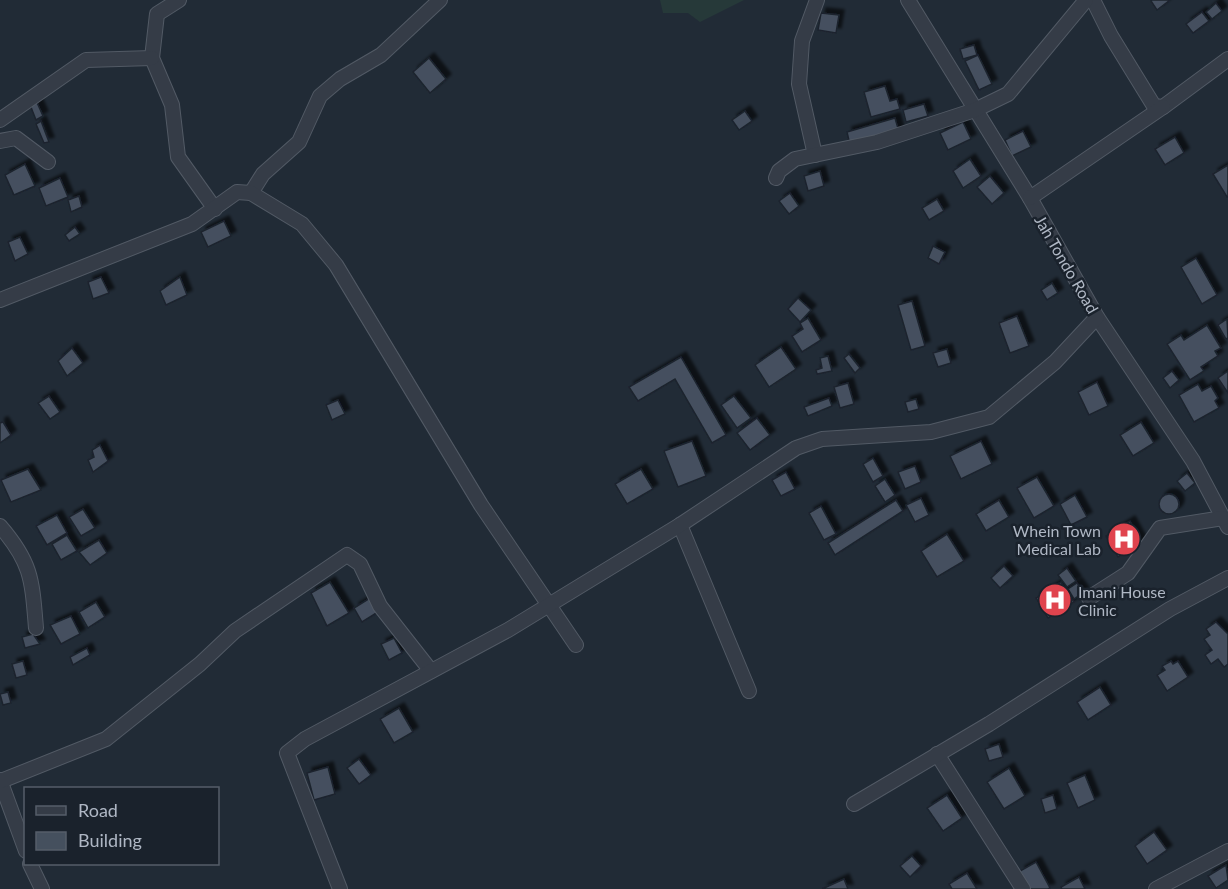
<svg xmlns="http://www.w3.org/2000/svg" width="1228" height="889" font-family="Lato,sans-serif">
<style>
.green{fill:#263939}
.building{fill:#45505e;stroke:#1c242e;stroke-width:1.5;filter:url(#shadow)}
.lines{fill:none;stroke-linecap:round;stroke-linejoin:round}
.street-casing{stroke:#525a65;stroke-width:16}
.street{stroke:#353c47;stroke-width:14}
.labels{text-anchor:middle;dominant-baseline:central;stroke-width:5;stroke-linejoin:round;paint-order:stroke}
.street-label{font-size:16px;fill:#afb7c4;stroke:#1a222c}
.poi-label{font-size:16px;fill:#afb7c4;stroke:#1a222c;text-anchor:end}
</style>
<defs>
<filter id="shadow"><feDropShadow dx="5" dy="-5" stdDeviation="1.5" flood-color="#0009"/></filter>
</defs>
<rect width="100%" height="100%" fill="#212b36"/>
<polygon class="green" points="660,0 744,0 700,22 688,13 663,13"/>
<g class="building">
<polygon points="1170,0 1157,10 1151,1 1152,0"/>
<polygon points="1216,3 1222,11 1212,19 1206,12"/>
<polygon points="1202,12 1209,21 1193,33 1186,24"/>
<polygon points="821,13 839,15 836,33 818,30"/>
<polygon points="974,45 977,55 963,59 960,49"/>
<polygon points="978,55 992,84 979,90 965,61"/>
<polygon points="429,58 446,79 430,93 413,72"/>
<polygon points="885,86 890,101 897,99 900,109 871,117 864,92"/>
<polygon points="35,98 43,116 36,120 29,102"/>
<polygon points="924,104 928,116 906,122 903,110"/>
<polygon points="745,111 752,121 739,130 732,120"/>
<polygon points="895,118 899,132 850,145 847,132"/>
<polygon points="41,121 49,142 44,143 36,124"/>
<polygon points="963,122 971,139 948,150 940,133"/>
<polygon points="1023,131 1031,147 1012,156 1005,140"/>
<polygon points="1175,137 1184,153 1165,165 1155,149"/>
<polygon points="970,159 981,176 963,188 953,171"/>
<polygon points="25,164 35,186 14,195 5,175"/>
<polygon points="1228,165 1228,197 1227,197 1213,174"/>
<polygon points="820,171 824,186 808,191 804,176"/>
<polygon points="990,176 1004,193 992,204 977,187"/>
<polygon points="60,178 68,197 46,206 39,188"/>
<polygon points="790,193 799,206 789,214 779,201"/>
<polygon points="79,196 82,207 71,212 68,200"/>
<polygon points="937,199 944,211 929,220 922,208"/>
<polygon points="224,221 231,236 208,247 201,232"/>
<polygon points="75,227 80,234 69,241 65,235"/>
<polygon points="20,237 28,254 15,261 8,242"/>
<polygon points="933,246 945,252 939,264 928,258"/>
<polygon points="1196,258 1217,295 1202,304 1181,267"/>
<polygon points="101,277 109,293 93,299 88,282"/>
<polygon points="180,277 187,295 166,305 160,291"/>
<polygon points="1052,283 1058,293 1047,300 1041,290"/>
<polygon points="798,298 811,310 800,322 788,309"/>
<polygon points="912,301 925,346 911,350 898,305"/>
<polygon points="1017,316 1029,346 1010,353 999,323"/>
<polygon points="808,318 821,340 802,352 792,336 803,329 800,323"/>
<polygon points="1227,319 1228,338 1226,339 1218,325"/>
<polygon points="1207,325 1221,348 1215,351 1218,356 1201,367 1204,371 1190,380 1167,344 1181,335 1184,340"/>
<polygon points="781,347 796,369 769,387 755,365"/>
<polygon points="72,348 83,363 67,376 58,361"/>
<polygon points="947,349 951,363 938,367 933,353"/>
<polygon points="849,354 860,368 855,373 844,358"/>
<polygon points="828,356 832,371 817,374 816,370 822,368 820,358"/>
<polygon points="681,357 726,435 712,443 675,379 638,401 629,387"/>
<polygon points="1172,371 1179,380 1170,388 1163,378"/>
<polygon points="1228,371 1228,393 1218,378"/>
<polygon points="1097,382 1108,406 1089,415 1078,392"/>
<polygon points="848,383 854,404 840,408 834,387"/>
<polygon points="1198,384 1202,391 1211,386 1218,398 1215,401 1219,408 1194,422 1179,395"/>
<polygon points="49,396 60,412 50,419 38,403"/>
<polygon points="734,396 751,418 737,428 721,405"/>
<polygon points="829,398 832,406 808,416 804,407"/>
<polygon points="916,399 919,409 908,412 905,402"/>
<polygon points="338,400 345,414 332,420 326,405"/>
<polygon points="757,418 770,435 750,450 737,433"/>
<polygon points="3,422 11,435 0,443 0,423"/>
<polygon points="1141,422 1154,443 1133,456 1120,435"/>
<polygon points="692,441 706,476 678,487 664,451"/>
<polygon points="981,441 992,464 961,479 950,456"/>
<polygon points="100,445 108,461 93,472 88,460 94,457 92,450"/>
<polygon points="873,458 883,476 873,482 863,464"/>
<polygon points="915,466 921,482 905,489 898,472"/>
<polygon points="28,469 41,490 11,502 1,480"/>
<polygon points="641,469 653,489 627,504 615,484"/>
<polygon points="786,472 795,489 781,496 772,480"/>
<polygon points="1187,473 1195,483 1185,491 1177,481"/>
<polygon points="1037,477 1054,506 1034,518 1017,488"/>
<polygon points="885,479 895,495 885,502 875,486"/>
<circle cx="1169" cy="504" r="10"/>
<polygon points="1075,495 1087,517 1071,525 1060,504"/>
<polygon points="921,498 929,515 915,522 906,505"/>
<polygon points="896,500 903,511 835,555 828,543"/>
<polygon points="999,500 1009,517 986,531 976,514"/>
<polygon points="821,506 836,534 824,540 809,513"/>
<polygon points="83,509 95,528 81,536 69,517"/>
<polygon points="57,515 67,533 47,545 36,526"/>
<polygon points="1130,521 1142,543 1118,557 1106,536"/>
<polygon points="947,534 964,561 937,577 921,551"/>
<polygon points="67,535 77,551 61,560 52,544"/>
<polygon points="99,540 107,553 90,565 79,552"/>
<polygon points="1004,566 1013,576 1000,588 991,578"/>
<polygon points="1067,568 1076,581 1067,587 1058,575"/>
<polygon points="330,582 349,613 327,626 311,593"/>
<polygon points="1061,582 1074,602 1048,618 1036,598"/>
<polygon points="1077,583 1084,592 1074,599 1068,589"/>
<polygon points="370,598 378,612 362,622 354,608"/>
<polygon points="96,602 105,617 88,628 79,612"/>
<polygon points="71,616 80,634 61,644 50,625"/>
<polygon points="1216,622 1228,634 1228,664 1224,667 1218,659 1211,664 1205,655 1212,650 1204,639 1210,635 1206,629"/>
<polygon points="33,634 40,644 25,648 22,637"/>
<polygon points="394,638 402,653 389,660 381,644"/>
<polygon points="87,648 90,655 73,665 70,657"/>
<polygon points="23,661 27,675 16,678 12,664"/>
<polygon points="1171,661 1173,664 1178,661 1188,677 1167,691 1157,675 1165,670 1162,666"/>
<polygon points="1100,687 1111,705 1088,720 1077,702"/>
<polygon points="8,692 11,703 3,705 0,694"/>
<polygon points="399,708 413,732 394,743 380,719"/>
<polygon points="999,744 1003,757 989,761 985,749"/>
<polygon points="359,759 371,775 359,784 347,768"/>
<polygon points="328,767 335,794 314,800 307,773"/>
<polygon points="1009,768 1025,796 1004,809 987,782"/>
<polygon points="1085,775 1095,800 1078,808 1067,783"/>
<polygon points="947,795 962,818 943,831 927,808"/>
<polygon points="1053,795 1057,809 1045,813 1041,799"/>
<polygon points="1154,832 1167,850 1147,864 1135,846"/>
<polygon points="912,856 921,866 910,877 900,866"/>
<polygon points="1036,862 1050,888 1048,889 1029,889 1020,871"/>
<polygon points="1226,865 1228,880 1216,888 1208,876"/>
<polygon points="967,873 977,889 952,889 949,884"/>
<polygon points="1079,877 1085,889 1062,889 1061,887"/>
<polygon points="844,879 848,889 822,889"/>
</g>
<g class="lines">
<g class="street-casing">
<g id="street">
<polyline points="179,0 157,14 152,58 172,105 178,157 215,209"/>
<polyline points="908,0 1030,198 1097,317 1193,461 1228,527"/>
<polyline points="1093,0 1111,36 1154,106 1163,107 1228,59"/>
<polyline points="0,120 86,60 152,58"/>
<polyline points="0,141 16,138 48,162"/>
<polyline points="815,155 799,84 802,41 817,0"/>
<polyline points="776,178 779,171 795,159 877,142 975,110 1008,94 1086,0"/>
<polyline points="251,193 263,174 299,142 320,96 340,79 381,55 440,0"/>
<polyline points="1030,198 1163,107"/>
<polyline points="0,300 192,224 237,192 251,193 302,224 336,265 481,505 576,645"/>
<polyline points="680,525 749,691"/>
<path d="M 0,526 C 32,563 32,580 36,628"/>
<polyline points="1089,598 1128,573 1160,528 1223,518"/>
<polyline points="937,754 1023,889"/>
<polyline points="0,780 26,851"/>
<polyline points="1,781 106,739 200,664 235,631 347,555 360,564 380,606 431,671"/>
<polyline points="854,804 989,724 1170,609 1228,578"/>
<polyline points="30,864 42,889"/>
<polyline points="340,889 287,753 305,739 508,630 680,525 796,448 822,439 931,432 989,417 1055,362 1097,317"/>
<polyline points="1156,889 1228,851"/>
</g>
</g>
<use href="#street" class="street"/>
</g>
<defs>
<g id="hospital-disc" transform="scale(1.725)"><circle r="9.5" fill="#e0444e" stroke="#1a222c"/><path d="M-5-5h3v3.5h4V-5h3V5h-3V1.5h-4V5h-3Z" fill="#fff"/></g>
</defs>
<g fill-rule="evenodd">
<use href="#hospital-disc" x="1124" y="539"/>
<use href="#hospital-disc" x="1055" y="600"/>
</g>
<g class="labels">
<g class="street-label">
<text transform="translate(1067 264) rotate(60)">Jah Tondo Road</text>
</g>
<g class="poi-label">
<text x="1101" y="530">Whein Town<tspan x="1101" dy="18">Medical Lab</tspan></text>
<text x="1078" y="591" text-anchor="start">Imani House<tspan x="1078" dy="18">Clinic</tspan></text>
</g>
</g>
<rect x="24" y="787" width="195" height="78" fill="#1a222c" stroke="#565e69" stroke-width="1.5"/>
<rect x="36" y="806" width="30" height="9" fill="#353c47" stroke="#565e69" stroke-width="1.5"/>
<text x="78" y="817" font-size="18" fill="#afb7c4">Road</text>
<rect x="36" y="832" width="30" height="18" fill="#45505e" stroke="#565e69" stroke-width="1.5"/>
<text x="78" y="847" font-size="18" fill="#afb7c4">Building</text>
</svg>
